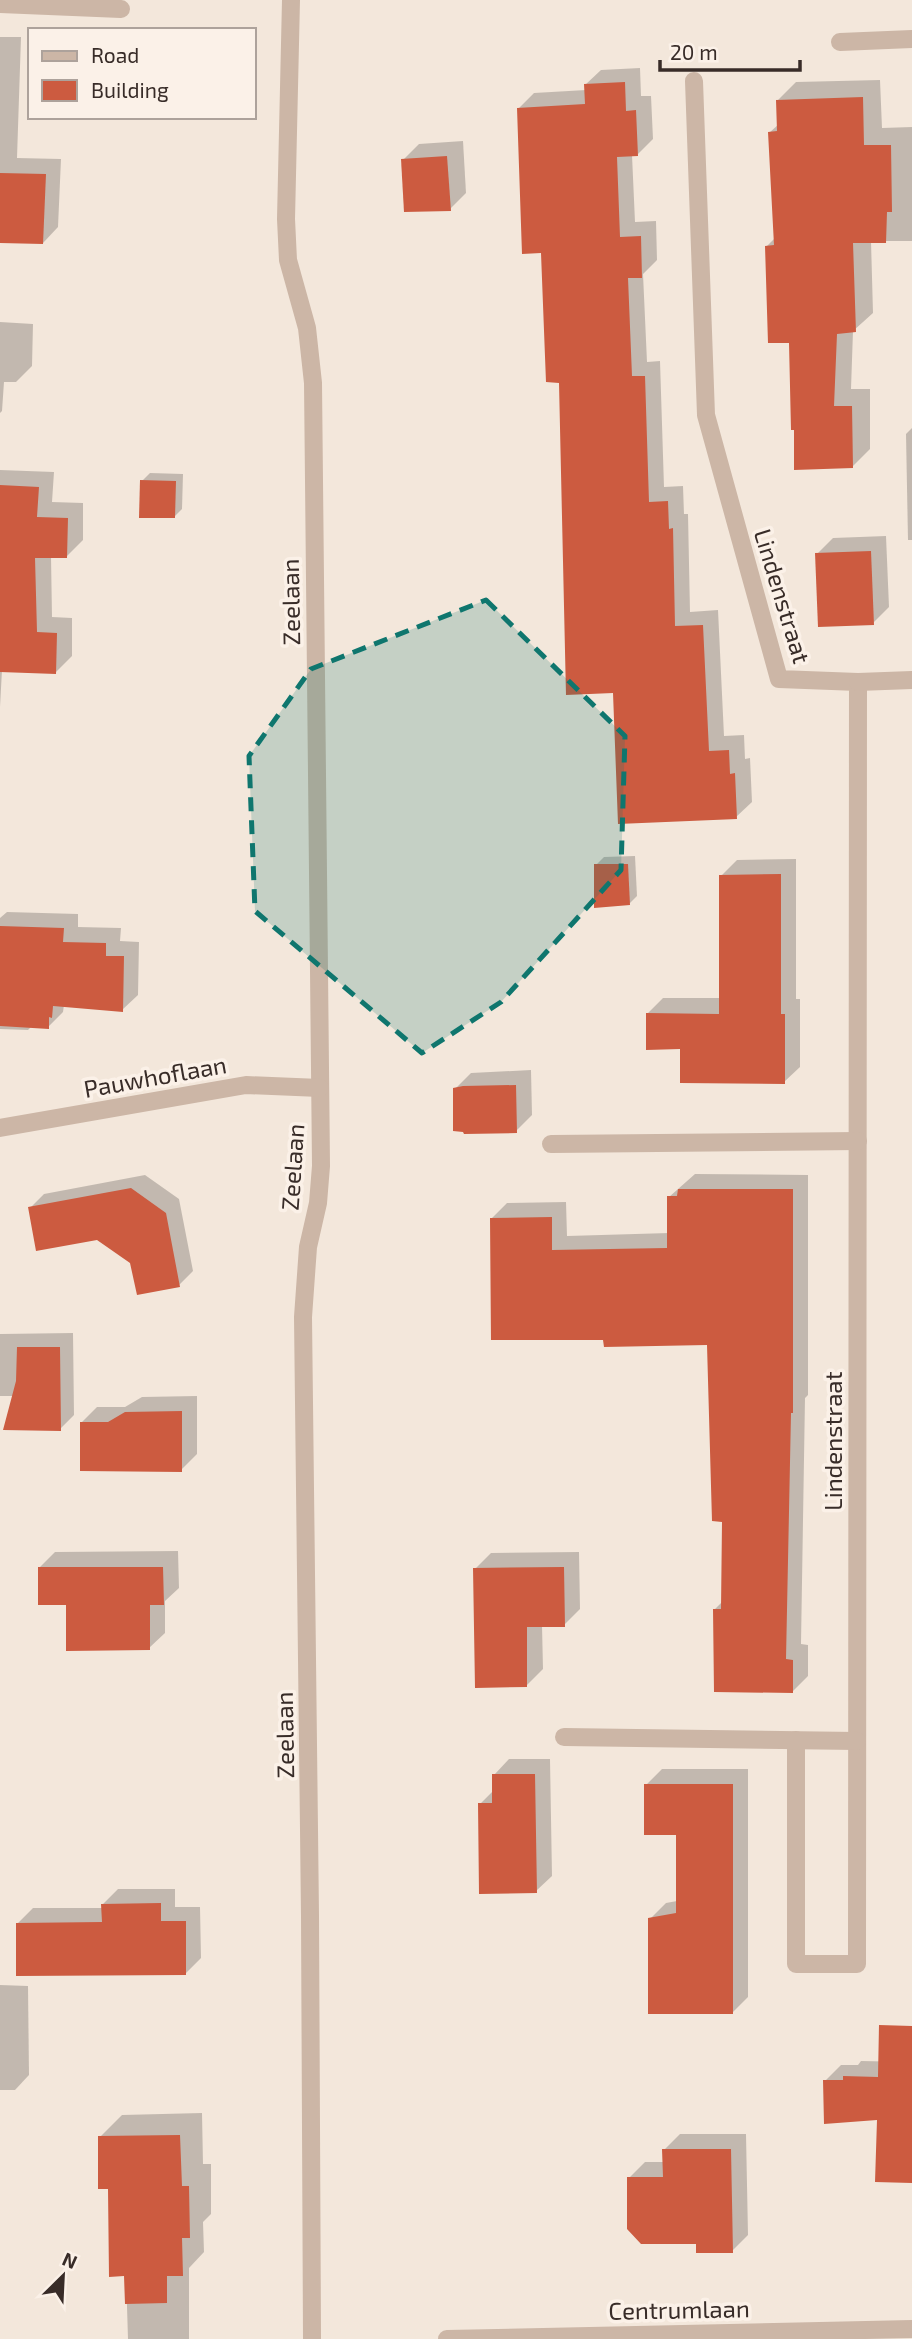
<svg xmlns="http://www.w3.org/2000/svg" width="912" height="2339" font-family="'Exo 2',sans-serif">
<style>
.shadow{fill:#0003}
.building{fill:#cc5b40}
.lines{fill:none;stroke-linecap:round;stroke-linejoin:round}
.minor{stroke:#ccb6a6;stroke-width:18}
.marked{fill:#0f766e;fill-opacity:0.2;stroke:#0f766e;stroke-width:5;stroke-dasharray:14 9;stroke-linejoin:round}
.labels{text-anchor:middle;dominant-baseline:central;stroke-width:7;stroke-linejoin:round;paint-order:stroke}
.street-label{font-size:24px;fill:#382c28;stroke:#fbf1e8}
</style>
<rect width="100%" height="100%" fill="#f3e7db"/>
<g class="shadow">
<polygon points="0,37 21,37 17,158 61,159 58,227 43,243 0,241"/>
<polygon points="640,68 641,96 651,96 653,139 637,155 632,155 635,222 656,221 657,260 643,274 647,362 660,361 664,487 683,486 684,514 688,514 690,612 718,610 724,736 744,735 745,759 750,758 752,802 736,817 615,691 560,381 543,251 519,108 534,93 586,90 585,85 601,70"/>
<polygon points="880,80 882,128 912,127 912,241 871,241 873,313 853,331 851,389 870,389 870,449 852,467 791,341 767,246 775,238 769,133 779,124 778,100 796,82"/>
<polygon points="463,141 466,193 450,209 403,160 419,144"/>
<polygon points="0,322 33,324 32,366 16,382 4,382 2,411 0,413"/>
<polygon points="912,428 912,540 908,540 906,434"/>
<polygon points="0,470 54,472 52,502 83,503 83,540 67,556 51,556 52,617 72,618 72,656 56,672 2,670 0,707"/>
<polygon points="150,473 183,474 182,509 174,517 142,481"/>
<polygon points="886,536 889,607 873,623 817,554 833,538"/>
<polygon points="635,856 637,896 629,904 596,865 604,857"/>
<polygon points="796,859 796,999 800,999 800,1067 784,1082 681,1048 648,1013 663,998 721,998 721,876 737,860"/>
<polygon points="7,912 78,914 78,927 121,928 120,941 139,942 138,995 122,1010 64,1005 63,1012 48,1027 32,1026 28,1030 0,1029 0,918"/>
<polygon points="531,1070 532,1115 516,1131 455,1089 471,1073"/>
<polygon points="695,1174 808,1175 808,1395 805,1398 801,1644 808,1645 808,1676 793,1691 715,1609 722,1602 724,1520 709,1344 605,1338 492,1218 507,1203 566,1202 567,1236 669,1233 669,1197"/>
<polygon points="145,1175 179,1199 193,1271 179,1285 132,1262 98,1238 30,1208 44,1194"/>
<polygon points="73,1333 74,1415 60,1429 14,1396 0,1396 0,1334"/>
<polygon points="197,1396 197,1454 181,1470 81,1423 97,1407 125,1407 142,1397"/>
<polygon points="178,1551 179,1588 165,1601 165,1633 149,1648 68,1603 39,1568 55,1552"/>
<polygon points="579,1552 580,1609 564,1625 542,1625 543,1669 527,1685 475,1569 491,1553"/>
<polygon points="509,1759 550,1759 552,1876 536,1891 480,1804 494,1790 494,1775"/>
<polygon points="662,1769 748,1769 748,1997 732,2013 650,1919 666,1903 677,1901 677,1833 646,1785"/>
<polygon points="118,1889 175,1889 175,1907 200,1907 201,1958 186,1973 18,1923 33,1908 103,1908 103,1904"/>
<polygon points="0,1985 28,1986 29,2075 15,2090 0,2090"/>
<polygon points="861,2061 912,2062 912,2182 879,2118 825,2081 841,2065 858,2065"/>
<polygon points="202,2113 203,2164 211,2164 211,2214 203,2222 204,2252 189,2268 189,2339 128,2339 126,2274 100,2137 122,2115"/>
<polygon points="680,2134 746,2134 748,2235 732,2251 697,2242 629,2178 645,2162 664,2162 664,2150"/>
</g>
<g class="building">
<polygon points="625,82 626,111 636,110 638,156 617,157 620,237 641,236 642,278 628,278 632,376 645,376 649,502 668,501 669,529 673,528 675,626 703,625 709,751 729,750 730,774 735,773 737,819 618,824 613,693 566,695 559,383 546,382 541,253 522,254 517,108 585,104 584,84"/>
<polygon points="863,97 864,145 891,145 892,212 887,212 886,243 853,243 856,332 837,334 834,406 852,406 853,468 794,470 794,430 791,430 789,343 768,343 765,246 774,245 768,132 777,131 776,100"/>
<polygon points="447,156 451,211 404,212 401,159"/>
<polygon points="0,173 46,174 43,244 0,243"/>
<polygon points="140,480 176,481 175,518 139,518"/>
<polygon points="0,485 39,487 37,517 68,518 67,558 35,558 37,632 57,633 56,674 0,672"/>
<polygon points="871,551 874,625 818,627 815,553"/>
<polygon points="594,864 628,864 630,905 594,908"/>
<polygon points="781,874 781,1014 785,1014 785,1084 680,1083 680,1049 646,1050 646,1013 719,1014 719,875"/>
<polygon points="0,926 64,928 63,942 106,943 106,956 124,956 123,1012 53,1006 52,1018 49,1017 49,1029 0,1026"/>
<polygon points="516,1085 517,1133 464,1134 463,1132 453,1131 453,1088 463,1086"/>
<polygon points="131,1188 166,1213 180,1287 137,1295 130,1263 97,1240 36,1251 28,1207"/>
<polygon points="678,1189 793,1189 793,1413 791,1413 786,1659 793,1660 793,1693 714,1692 713,1609 721,1609 722,1522 712,1521 707,1345 604,1347 603,1340 491,1340 490,1218 552,1217 552,1250 667,1248 667,1196 677,1196"/>
<polygon points="17,1347 60,1347 61,1431 3,1430 16,1381"/>
<polygon points="182,1411 182,1472 80,1471 80,1422 108,1422 125,1412"/>
<polygon points="38,1567 163,1567 164,1605 150,1605 150,1650 66,1651 66,1605 38,1605"/>
<polygon points="564,1567 565,1627 527,1627 527,1687 475,1688 473,1568"/>
<polygon points="492,1774 535,1774 537,1893 479,1894 478,1803 492,1803"/>
<polygon points="644,1784 733,1784 733,2014 648,2014 648,1918 676,1913 676,1835 644,1835"/>
<polygon points="161,1903 161,1921 186,1921 186,1975 16,1976 16,1923 102,1922 101,1904"/>
<polygon points="879,2025 912,2026 912,2183 875,2182 877,2120 824,2124 823,2080 843,2080 843,2076 878,2077"/>
<polygon points="180,2135 182,2186 189,2186 190,2238 182,2238 183,2276 167,2276 167,2303 125,2304 124,2276 109,2277 108,2189 98,2189 98,2136"/>
<polygon points="662,2149 731,2149 733,2253 696,2253 696,2244 641,2244 627,2229 627,2177 663,2177"/>
</g>
<g class="lines">
<g class="minor">
<polyline points="291,0 286,219 288,260 307,328 313,383 321,1166 318,1203 308,1247 303,1317 310,1915 312,2339"/>
<polyline points="0,4 121,9"/>
<polyline points="840,42 912,39"/>
<polyline points="694,81 706,415 779,679 858,682 857,1964 796,1964 796,1740"/>
<polyline points="858,682 912,680"/>
<polyline points="0,1128 246,1085 320,1088"/>
<polyline points="551,1144 858,1141"/>
<polyline points="564,1737 857,1741"/>
<polyline points="447,2339 912,2329"/>
</g>
</g>
<path class="marked" d="M 486,600 L 625,736 L 621,870 L 501,1002 L 422,1053 L 255,911 L 249,756 L 311,669 Z"/>
<g class="labels">
<g class="street-label">
<text transform="translate(783 596) rotate(73)">Lindenstraat</text>
<text transform="translate(290 602) rotate(-91)">Zeelaan</text>
<text transform="translate(155 1076) rotate(-10)">Pauwhoflaan</text>
<text transform="translate(292 1167) rotate(-86)">Zeelaan</text>
<text transform="translate(832 1441) rotate(-90)">Lindenstraat</text>
<text transform="translate(284 1735) rotate(-91)">Zeelaan</text>
<text transform="translate(679 2309) rotate(-1)">Centrumlaan</text>
</g>
</g>
<rect x="28" y="28" width="228" height="91" fill="#fbf1e8" stroke="#ada29b" stroke-width="2"/>
<rect x="42" y="51" width="35" height="10" fill="#ccb6a6" stroke="#ada29b" stroke-width="2"/>
<text x="91" y="63" font-size="21" fill="#382c28">Road</text>
<rect x="42" y="80" width="35" height="21" fill="#cc5b40" stroke="#ada29b" stroke-width="2"/>
<text x="91" y="98" font-size="21" fill="#382c28">Building</text>
<g transform="translate(63 2276) rotate(24)" stroke="#fbf1e8" stroke-width="5" paint-order="stroke">
<path d="M0-5L12 26L0 18L-12 26Z" fill="#382c28"/>
<text y="-10" font-size="19" font-weight="bold" text-anchor="middle" fill="#382c28">N</text>
</g>
<path d="M660 60v10h140v-10" fill="none" stroke="#382c28" stroke-width="3.5"/>
<text x="670" y="60" font-size="21" fill="#382c28" stroke="#fbf1e8" stroke-width="5" paint-order="stroke">20 m</text>
</svg>
